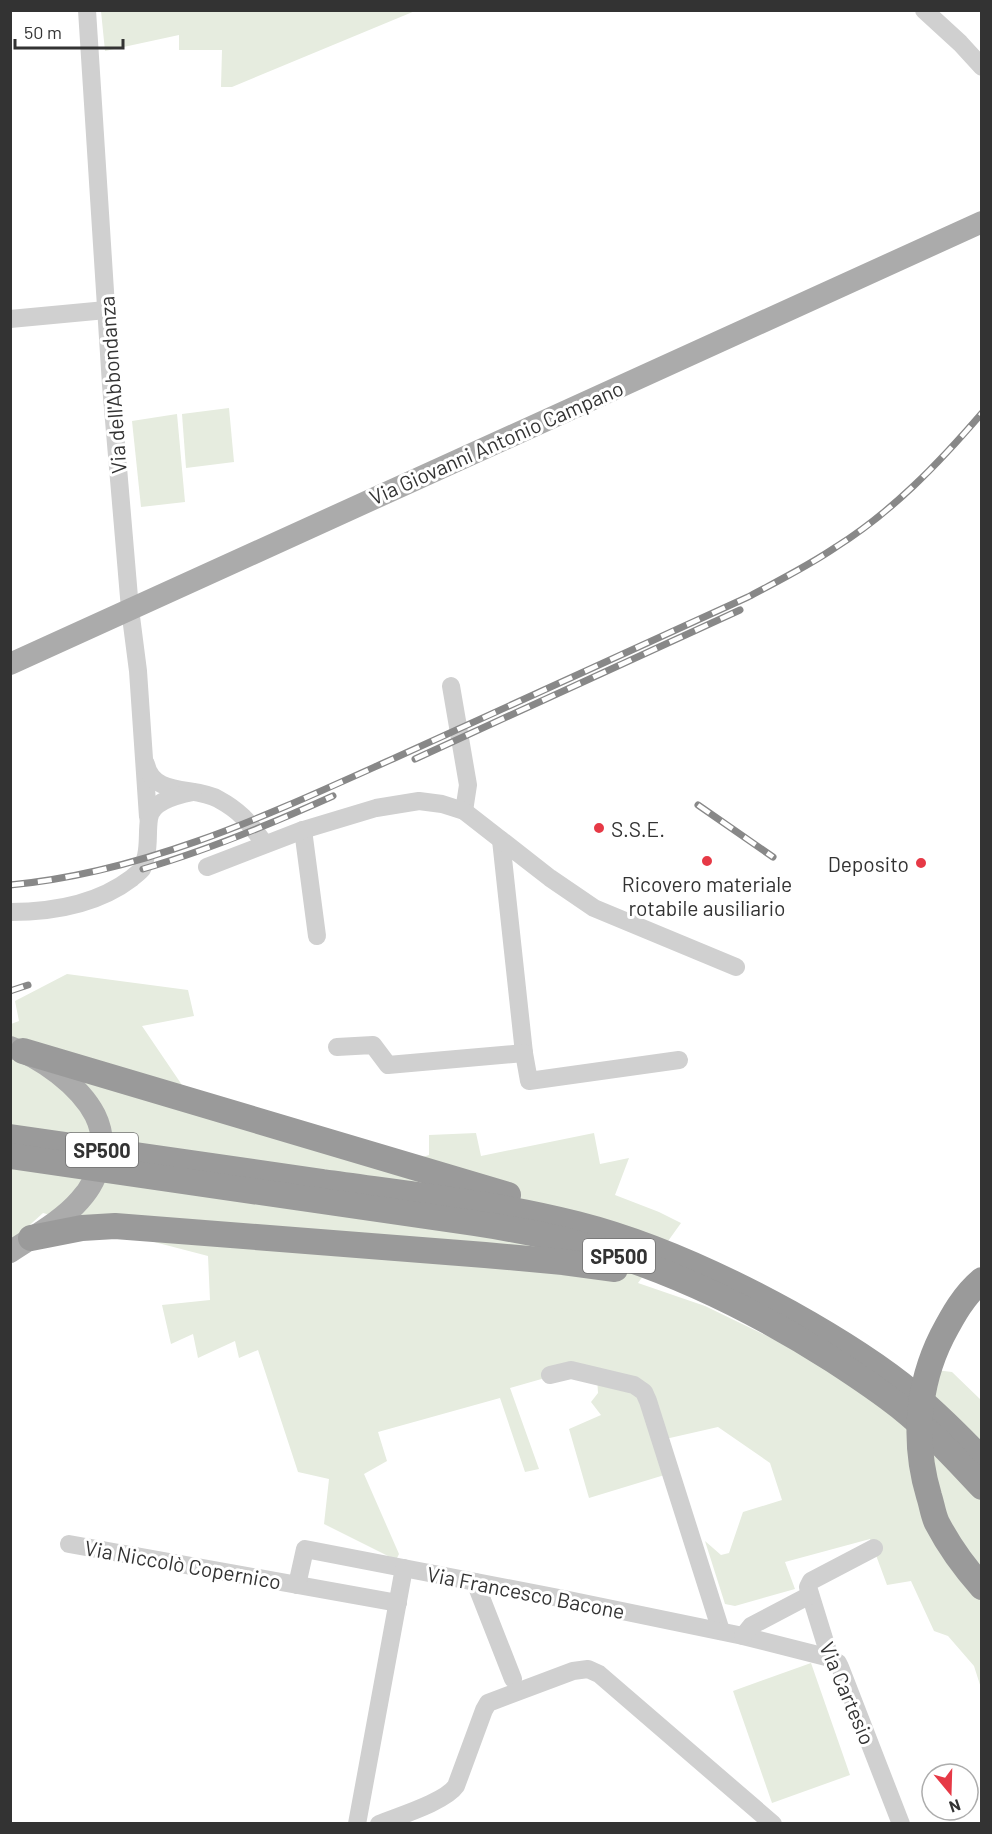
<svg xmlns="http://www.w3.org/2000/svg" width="992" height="1834" font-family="Barlow,sans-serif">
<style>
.green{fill:#e6ecdf}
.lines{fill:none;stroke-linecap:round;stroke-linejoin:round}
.minor{stroke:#d0d0d0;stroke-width:18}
.major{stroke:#ababab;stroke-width:22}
.highway{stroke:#9a9a9a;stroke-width:26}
.rail-casing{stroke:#888;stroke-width:7}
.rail{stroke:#fff;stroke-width:4.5;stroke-dasharray:14;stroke-linecap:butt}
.poi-dot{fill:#e63946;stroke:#fff;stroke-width:2}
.labels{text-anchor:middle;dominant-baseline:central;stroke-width:6;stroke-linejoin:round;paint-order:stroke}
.shield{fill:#fff;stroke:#707070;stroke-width:1.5}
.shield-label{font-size:20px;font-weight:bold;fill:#333}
.street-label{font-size:21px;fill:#333;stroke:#fff}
.poi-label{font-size:21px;fill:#333;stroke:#fff;text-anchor:start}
</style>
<rect width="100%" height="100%" fill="#fff"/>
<g class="green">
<polygon points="101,11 101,10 415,11 232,87 221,87 222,50 179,50 179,35 105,51"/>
<polygon points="229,408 234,462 186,468 182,414"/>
<polygon points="177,414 185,502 141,507 132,421"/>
<polygon points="67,974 188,990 194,1016 142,1026 182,1085 413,1160 429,1155 429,1135 476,1133 481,1156 594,1133 600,1164 629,1158 615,1195 659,1212 681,1223 638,1283 705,1306 840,1371 909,1425 936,1370 952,1372 981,1400 981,1688 974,1666 948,1636 934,1631 911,1581 887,1585 870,1539 785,1562 795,1589 735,1606 725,1604 705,1541 721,1555 729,1553 743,1512 782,1500 770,1463 718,1427 661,1440 671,1473 589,1498 569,1429 601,1415 591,1402 598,1393 597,1377 573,1370 510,1388 539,1469 525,1472 500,1398 378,1432 387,1461 364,1474 399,1554 396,1560 324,1524 329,1479 298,1472 258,1350 239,1358 235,1341 198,1358 193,1334 171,1344 162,1305 210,1300 208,1256 43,1213 11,1242 11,1024 19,1021 15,1001"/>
<polygon points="811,1663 850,1775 772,1803 733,1691"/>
</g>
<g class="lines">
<g class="minor">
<polyline points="87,10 111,385 130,609 138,671 148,817"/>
<polyline points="924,10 960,43 982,67"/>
<polyline points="10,319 106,310"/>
<polyline points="451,686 468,785 464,811"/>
<path d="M 146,764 C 153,797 195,786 218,799 C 242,812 249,823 265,844"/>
<polyline points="303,830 317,936"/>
<polyline points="501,840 524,1053 529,1081 679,1060"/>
<polyline points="207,867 303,830 376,808 419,801 442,804 464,811 550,878 594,908 736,967"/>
<path d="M 10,912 C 52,912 98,904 132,878 C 135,875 140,872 142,869 C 144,866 145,859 146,856 C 149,843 147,832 149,819 C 151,801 178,795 193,792"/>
<polyline points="337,1047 373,1045 388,1065 524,1053"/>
<polyline points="550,1375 571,1370 634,1385 644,1392 648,1401 721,1631"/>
<polyline points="69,1544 398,1603"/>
<polyline points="874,1548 811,1581 808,1587 830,1658 838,1663 840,1667 901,1824"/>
<polyline points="475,1582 513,1679"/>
<polyline points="297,1585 305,1549 559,1598 743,1636 830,1658"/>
<polyline points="743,1636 751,1626 810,1595"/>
<polyline points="357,1824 404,1568"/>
<path d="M 379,1824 C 398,1816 445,1802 456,1786 L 484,1710 L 488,1703 L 573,1671 L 588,1669 L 599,1674 L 773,1824"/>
</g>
<g class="major">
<polyline points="10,664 982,222"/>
<path d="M 10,1047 C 41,1057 80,1086 95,1115 C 109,1143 101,1177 80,1200 C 62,1221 34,1236 10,1252"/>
</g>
<g class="highway">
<polyline points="23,1051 508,1195"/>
<path d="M 10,1137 C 115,1152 219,1167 323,1182 C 408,1194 494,1203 577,1224 C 652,1243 723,1276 790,1313 C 833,1337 876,1363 913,1394 C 938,1415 960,1437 982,1460"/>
<path d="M 10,1156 L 474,1223 C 507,1228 540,1234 572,1242 C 665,1266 753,1309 833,1360 C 856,1375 879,1390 900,1407 C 930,1431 956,1459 982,1487"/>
<polyline points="31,1238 82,1228 115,1226 485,1255 563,1262 615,1269"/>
<path d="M 982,1280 C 964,1295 953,1315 942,1336 C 917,1386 913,1443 929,1496 C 932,1505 933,1515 937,1523 C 949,1546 964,1567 982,1587"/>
</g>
<g class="rail-casing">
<g id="rail">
<polyline points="415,759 740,610"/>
<polyline points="698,805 773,857"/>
<path d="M 143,869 C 209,850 271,824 333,796"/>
<path d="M 10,885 C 148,872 272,813 397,757 C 514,704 631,650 748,597 C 778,581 808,566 836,547 C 892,512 939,463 982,413"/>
<polyline points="10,991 28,985"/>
</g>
</g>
<use href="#rail" class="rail"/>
</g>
<g class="poi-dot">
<circle cx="599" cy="828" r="6"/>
<circle cx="707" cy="861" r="6"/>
<circle cx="921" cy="863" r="6"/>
</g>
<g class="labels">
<g class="shield">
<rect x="66" y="1133" width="72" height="34" rx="4.5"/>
<rect x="583" y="1239" width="72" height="34" rx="4.5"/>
</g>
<g class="shield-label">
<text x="102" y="1150">SP500</text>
<text x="619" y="1256">SP500</text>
</g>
<g class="street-label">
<text transform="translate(112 385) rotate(-94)">Via dell'Abbondanza</text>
<text transform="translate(496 442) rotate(-24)">Via Giovanni Antonio Campano</text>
<text transform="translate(183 1564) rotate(10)">Via Niccolò Copernico</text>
<text transform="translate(526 1592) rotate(11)">Via Francesco Bacone</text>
<text transform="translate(848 1693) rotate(67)">Via Cartesio</text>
</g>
<g class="poi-label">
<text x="611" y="828">S.S.E.</text>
<text x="909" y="863" text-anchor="end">Deposito</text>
<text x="707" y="883" text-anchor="middle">Ricovero materiale<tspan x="707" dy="24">rotabile ausiliario</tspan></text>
</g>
</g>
<rect width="992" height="1834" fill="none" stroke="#333333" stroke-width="24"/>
<g transform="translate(950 1792) rotate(161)"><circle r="28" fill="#ffffff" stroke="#adadad" stroke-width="1.5"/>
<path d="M0-4.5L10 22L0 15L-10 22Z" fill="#e63946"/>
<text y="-9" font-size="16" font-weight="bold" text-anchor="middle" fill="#333333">N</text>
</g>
<path d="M15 39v9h108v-9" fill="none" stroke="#333333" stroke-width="3"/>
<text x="24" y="39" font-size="18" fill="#333333" stroke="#ffffff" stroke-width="4.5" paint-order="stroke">50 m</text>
</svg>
